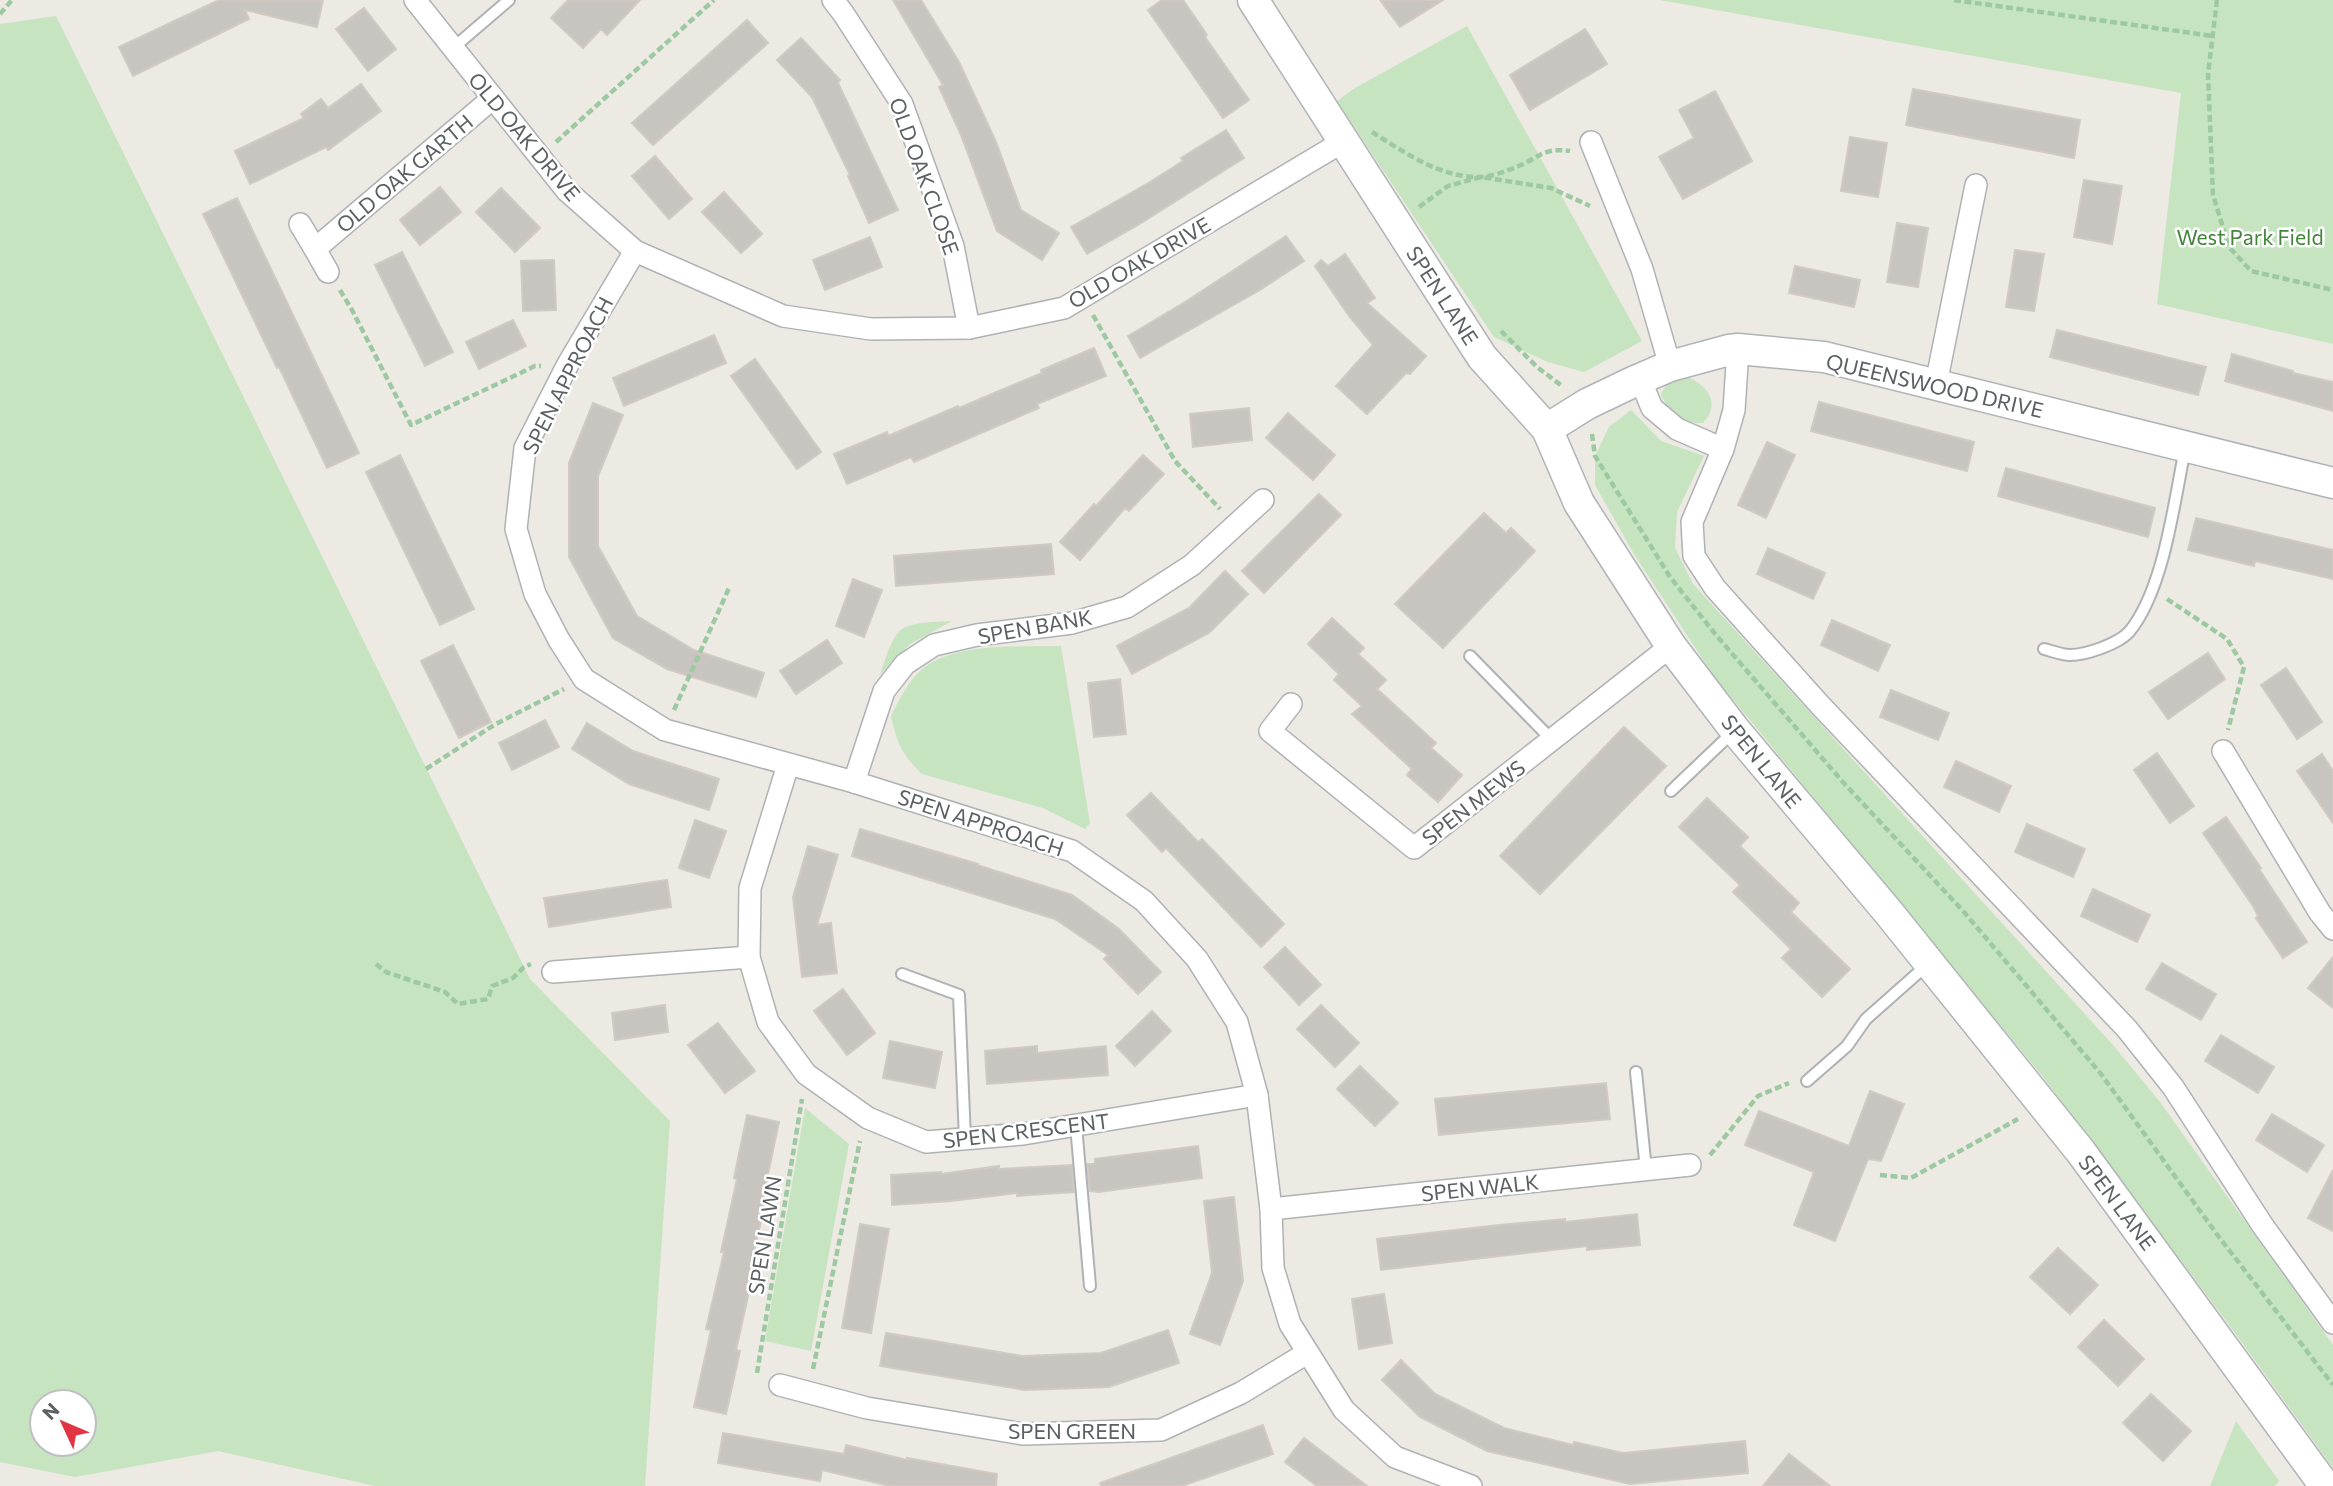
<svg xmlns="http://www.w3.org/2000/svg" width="2333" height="1486" font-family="Commissioner,sans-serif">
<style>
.green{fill:#c6e4c0;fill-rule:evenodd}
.building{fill:#c8c4bf;stroke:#d2cac2;stroke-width:2}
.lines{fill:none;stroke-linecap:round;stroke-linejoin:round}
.lane-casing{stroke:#afb2b5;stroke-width:14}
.street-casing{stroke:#afb2b5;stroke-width:24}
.secondary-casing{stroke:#b0b4b8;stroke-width:33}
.path{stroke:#9dc9a2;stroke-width:4.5;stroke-dasharray:7 3.5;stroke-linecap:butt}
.lane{stroke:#fff;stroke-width:10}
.street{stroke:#fff;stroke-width:21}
.secondary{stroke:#fff;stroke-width:30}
.labels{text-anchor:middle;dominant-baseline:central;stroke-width:5;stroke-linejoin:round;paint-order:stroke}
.street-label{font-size:21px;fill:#5b6063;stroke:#fff}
.park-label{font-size:21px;fill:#428439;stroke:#fff}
</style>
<rect width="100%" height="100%" fill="#ede9e3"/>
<g class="green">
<polygon points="1660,0 2333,0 2333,344 2157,304 2181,93"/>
<path d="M 56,16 L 530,979 L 670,1121 L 645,1486 L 375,1486 L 218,1451 L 75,1477 L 0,1462 L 0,24 ZM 42,1402 L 84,1402 L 84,1444 L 42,1444 Z"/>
<polygon points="1467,26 1642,341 1584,372 1548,362 1494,337 1337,101 1355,88"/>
<path d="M 1688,377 C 1708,386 1721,404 1703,423 C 1681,424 1670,414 1661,395 C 1666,381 1675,379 1688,377 Z"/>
<polygon points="1631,410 1661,441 1704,456 1677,512 1675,548 1693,584 2113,1045 2160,1102 2333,1345 2333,1468 2224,1318 2043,1077 1713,675 1634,554 1595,485 1595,456 1609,427"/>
<path d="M 952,621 L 910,644 L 880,675 C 898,622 897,624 952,621 Z"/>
<path d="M 1061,646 L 1090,823 L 1085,829 L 1043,808 L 922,774 C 902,755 897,743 891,716 C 899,701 907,683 920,671 C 952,642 1020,647 1061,646 Z"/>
<polygon points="805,1108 849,1144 811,1351 765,1341"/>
<polygon points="2236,1421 2279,1481 2275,1486 2210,1486"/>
</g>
<g class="building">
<polygon points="219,0 323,0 317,27 245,10 249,19 133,76 119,47"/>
<polygon points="568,0 640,0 607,35 601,29 583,48 551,18"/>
<polygon points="893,0 921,0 959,62 996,142 1021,210 1059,233 1042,260 997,231 961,135 939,87 943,85"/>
<polygon points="1162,0 1183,0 1207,35 1205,37 1249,100 1223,118 1148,10"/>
<polygon points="1380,0 1443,0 1400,27"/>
<polygon points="364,8 396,49 368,71 336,29"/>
<polygon points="747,20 768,43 653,145 632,123"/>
<polygon points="1585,29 1607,64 1530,110 1510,75"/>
<polygon points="801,38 840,80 838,83 898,210 869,223 848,176 850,175 812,97 777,60"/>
<polygon points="361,84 381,111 328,150 326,147 250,184 235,151 304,118 301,114 321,99 328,108"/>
<polygon points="1913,89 2080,120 2074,158 1906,125"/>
<polygon points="1715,91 1752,161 1683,199 1659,157 1694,138 1679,110"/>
<polygon points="1226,130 1244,158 1138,225 1087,254 1071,227 1150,182 1183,161 1181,158"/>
<polygon points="1850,137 1887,143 1878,197 1841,191"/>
<polygon points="655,156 692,199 669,219 632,176"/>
<polygon points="2084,180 2122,186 2112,244 2074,237"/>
<polygon points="440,187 461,212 420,245 400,220"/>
<polygon points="501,188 540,228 515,252 476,212"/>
<polygon points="724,192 762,234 741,253 702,212"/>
<polygon points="237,198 359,453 327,468 279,367 277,368 203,214"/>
<polygon points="1897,223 1928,228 1918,287 1887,282"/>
<polygon points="1286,236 1304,261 1260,290 1140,358 1128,336 1185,302"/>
<polygon points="870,237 882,267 825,290 813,260"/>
<polygon points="2015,250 2044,254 2034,311 2006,307"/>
<polygon points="402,252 453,352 425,366 375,265"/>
<polygon points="1345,254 1375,298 1367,303 1426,356 1410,374 1406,373 1367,414 1336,386 1373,345 1349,316 1315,266 1321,260 1328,266"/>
<polygon points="554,260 556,310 523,311 521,261"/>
<polygon points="1795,266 1860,280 1854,307 1789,293"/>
<polygon points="513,320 526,346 479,369 466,342"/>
<polygon points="2057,330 2206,367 2198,395 2050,357"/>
<polygon points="714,335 726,363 624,406 613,378"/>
<polygon points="1094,348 1106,376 1037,404 1039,408 914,462 911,457 847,484 834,454 887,432 888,436 958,406 959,408 999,391 1042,373 1041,370"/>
<polygon points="2232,354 2293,371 2293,373 2333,382 2333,411 2225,381"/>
<polygon points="755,359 821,452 797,469 731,376"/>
<polygon points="1819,402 1974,442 1967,471 1811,431"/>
<polygon points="593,403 623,415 598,476 598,546 637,616 694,650 764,673 756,697 667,669 613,638 581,579 569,557 569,463"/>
<polygon points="1249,408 1252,440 1193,447 1190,414"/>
<polygon points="1288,413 1335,455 1313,480 1266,438"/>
<polygon points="1767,442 1795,455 1766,518 1738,505"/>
<polygon points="400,455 474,609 440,625 366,472"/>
<polygon points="1143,455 1164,474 1129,511 1125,508 1080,560 1060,542 1094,504 1096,506"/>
<polygon points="2006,468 2155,508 2148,537 1998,496"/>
<polygon points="1319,494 1341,515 1264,593 1242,571"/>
<polygon points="1484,513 1506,533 1511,528 1535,551 1443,648 1395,604"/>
<polygon points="2196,518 2333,550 2333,579 2255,561 2254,566 2188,550"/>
<polygon points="1051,544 1054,574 896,586 894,556"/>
<polygon points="1768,548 1825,573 1813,599 1757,574"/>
<polygon points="1225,571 1248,594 1209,633 1132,674 1117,646 1189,608"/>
<polygon points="853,579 882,590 864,637 836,626"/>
<polygon points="1332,618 1364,648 1358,654 1386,680 1377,689 1436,743 1431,748 1462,775 1438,802 1407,775 1412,769 1352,714 1362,706 1334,680 1339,674 1308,644"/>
<polygon points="1832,620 1890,645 1878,671 1821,645"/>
<polygon points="827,640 842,663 796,694 780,671"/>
<polygon points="453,645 491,722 459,738 421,661"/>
<polygon points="2208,653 2225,679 2168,719 2149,692"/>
<polygon points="2286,668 2322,722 2297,739 2261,685"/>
<polygon points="1120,679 1126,734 1094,737 1088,683"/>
<polygon points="1891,690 1949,713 1938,740 1880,717"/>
<polygon points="545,720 559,747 512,770 499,743"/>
<polygon points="587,723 633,751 719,779 709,810 629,784 572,749"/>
<polygon points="1624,727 1666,766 1540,894 1500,856"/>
<polygon points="2157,753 2194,806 2170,823 2134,770"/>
<polygon points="2322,754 2333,771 2333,823 2297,771"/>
<polygon points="1956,761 2011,786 1999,812 1944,787"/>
<polygon points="1151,793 1198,842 1202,839 1284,924 1261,947 1166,848 1162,852 1127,815"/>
<polygon points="1707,798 1748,837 1740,846 1799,903 1791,912 1850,969 1822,997 1782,958 1791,949 1733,892 1740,885 1679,827"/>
<polygon points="2226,817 2261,868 2259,869 2307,942 2283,958 2256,918 2258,916 2253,906 2203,833"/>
<polygon points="695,820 726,831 709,878 679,868"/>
<polygon points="2027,824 2085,849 2073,877 2015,852"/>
<polygon points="860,829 978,864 977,865 1072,895 1119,929 1161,972 1138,994 1104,959 1108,955 1055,919 852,856"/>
<polygon points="808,846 838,855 817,925 831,923 837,973 802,977 793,897"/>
<polygon points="667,880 671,907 549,927 544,898"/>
<polygon points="2093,889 2150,915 2137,942 2081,916"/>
<polygon points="1285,947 1321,985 1299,1005 1264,967"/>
<polygon points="2333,957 2333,1008 2308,988"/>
<polygon points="2162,963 2216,994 2201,1020 2146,989"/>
<polygon points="843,989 875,1033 847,1055 814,1011"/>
<polygon points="665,1005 668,1032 615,1040 612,1013"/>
<polygon points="1321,1005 1359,1043 1335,1067 1297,1029"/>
<polygon points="1152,1011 1171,1031 1135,1066 1116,1046"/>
<polygon points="718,1023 755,1071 725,1093 688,1045"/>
<polygon points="2221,1035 2274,1067 2258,1093 2205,1061"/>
<polygon points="890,1041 942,1052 935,1088 883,1078"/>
<polygon points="1037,1046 1037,1053 1106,1046 1108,1075 987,1084 985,1051"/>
<polygon points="1360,1066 1398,1103 1375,1126 1337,1089"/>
<polygon points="1606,1083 1610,1119 1439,1135 1435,1099"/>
<polygon points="1870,1091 1904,1104 1881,1161 1868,1159 1835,1241 1794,1225 1814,1172 1745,1145 1759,1111 1849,1146"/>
<polygon points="2272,1114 2324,1145 2307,1172 2256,1140"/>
<polygon points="747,1115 779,1122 763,1198 766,1199 749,1273 753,1274 736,1350 740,1351 726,1414 694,1407 711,1330 706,1329 724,1252 721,1252 737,1179 734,1178"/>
<polygon points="1198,1146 1202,1178 1099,1192 1090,1191 1087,1164 1095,1164 1095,1159"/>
<polygon points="1072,1165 1074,1192 1017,1196 1017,1193 951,1201 892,1205 891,1175 941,1172 941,1174 999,1166 999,1169"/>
<polygon points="2333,1170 2333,1231 2308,1218"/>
<polygon points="1234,1197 1243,1281 1220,1345 1190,1334 1212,1273 1204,1201"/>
<polygon points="1637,1214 1640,1245 1587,1250 1587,1246 1381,1270 1377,1239 1499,1225 1565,1219 1565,1222"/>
<polygon points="860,1224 889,1229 871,1333 842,1328"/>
<polygon points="2058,1248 2098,1285 2070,1314 2030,1277"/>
<polygon points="1384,1294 1392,1343 1359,1349 1352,1299"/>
<polygon points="2104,1320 2144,1359 2118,1386 2078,1347"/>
<polygon points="1168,1330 1179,1363 1109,1387 1025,1390 880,1366 886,1333 1022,1356 1101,1353"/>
<polygon points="1401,1360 1435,1394 1504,1428 1573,1445 1574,1442 1623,1453 1745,1441 1748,1473 1630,1484 1487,1451 1420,1417 1382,1380"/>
<polygon points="2151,1394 2191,1431 2163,1461 2123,1423"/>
<polygon points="1263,1425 1273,1454 1182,1486 1101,1486 1100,1483"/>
<polygon points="723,1433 844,1454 846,1445 907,1460 907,1458 997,1474 996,1486 890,1486 822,1470 820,1481 718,1463"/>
<polygon points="1304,1438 1367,1486 1317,1486 1285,1462"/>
<polygon points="1789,1454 1830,1486 1763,1486"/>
</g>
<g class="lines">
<g class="lane-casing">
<g id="lane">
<polyline points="453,48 509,0"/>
<path d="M 2044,649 C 2052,651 2062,655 2070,655 C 2086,655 2118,644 2129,632 C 2164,590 2174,502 2185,449"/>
<polyline points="1470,656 1552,740"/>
<polyline points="1671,791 1733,732"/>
<polyline points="902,974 959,995 965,1139"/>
<polyline points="1636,1072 1646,1170"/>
<polyline points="1807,1081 1847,1046 1866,1019 1927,965"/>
<polyline points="1076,1125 1090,1286"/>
</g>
</g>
<g class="street-casing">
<g id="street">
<polyline points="415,0 567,191 635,251 783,316 871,329 969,328 1064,308 1344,141"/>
<polyline points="833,0 843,13 902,104 953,246 969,328"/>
<polyline points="1591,142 1642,269 1670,366"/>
<polyline points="300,224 315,249"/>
<polyline points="635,251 568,364 525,448 516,529 535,594 559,640 584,679 665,730 854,782 1072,851 1144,901 1197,959 1237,1022 1257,1095 1271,1209 1273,1268 1290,1324 1344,1410 1395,1457 1471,1486"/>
<polyline points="328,272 315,249 493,98"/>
<polyline points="1738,349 1734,410 1723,449 1692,522 1694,556 1715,588 1820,705 2127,1029 2173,1087 2263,1226 2333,1323"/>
<polyline points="1640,379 1652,408 1677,429 1723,449"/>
<polyline points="1936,384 1976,185"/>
<polyline points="1291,704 1270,731 1414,848 1671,646"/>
<polyline points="2223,751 2320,913 2333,929"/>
<polyline points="788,765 750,888 749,957 768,1022 806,1074 868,1118 926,1142 1023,1134 1257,1095"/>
<polyline points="854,782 884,691 905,664 934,645 977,635 1072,623 1127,607 1192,565 1263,500"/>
<polyline points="553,972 749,957"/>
<polyline points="1271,1209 1690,1165"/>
<polyline points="780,1385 867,1408 1023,1434 1161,1430 1241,1393 1307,1353"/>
</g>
</g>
<g class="secondary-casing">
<g id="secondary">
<polyline points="1253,0 1482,357 1547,429 1579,503 1671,646 1735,730 1889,913 2081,1152 2325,1486"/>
<polyline points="1547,429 1587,404 1633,382 1670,366 1729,350 1738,349 1824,357 2333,483"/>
</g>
</g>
<g class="path">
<polyline points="1954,0 2213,36"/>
<polyline points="2217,0 2208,74 2213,195 2229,247 2251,271 2333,290"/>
<polyline points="0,14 12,0"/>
<path d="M 1372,132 C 1404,152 1440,178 1480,177 C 1491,177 1506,171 1516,167 C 1540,158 1542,147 1570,151"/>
<polyline points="556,142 714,0"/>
<polyline points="1419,207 1448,186 1481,177 1551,188 1590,206"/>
<polyline points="340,290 352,310 411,425 535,366 541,366"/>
<polyline points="1093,315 1175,461 1220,509"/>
<polyline points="1501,331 1537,367 1562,386"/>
<polyline points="1592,434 1595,456 1670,577 1716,635 1842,781 1964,912 2101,1074 2216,1233 2333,1385"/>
<polyline points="2167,599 2227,639 2244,667 2228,730"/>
<polyline points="674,710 729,588"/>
<polyline points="426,769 494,725 564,689"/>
<polyline points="376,964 386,972 445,992 458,1004 488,999 492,986 513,978 524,967 531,964"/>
<polyline points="1710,1155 1758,1096 1789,1083"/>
<polyline points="1880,1175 1911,1178 2018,1119"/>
<polyline points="813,1369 860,1141"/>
<polyline points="757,1373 802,1099"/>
</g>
<use href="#lane" class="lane"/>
<use href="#street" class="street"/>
<use href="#secondary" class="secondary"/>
</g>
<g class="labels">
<g class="street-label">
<text transform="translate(525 136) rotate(50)">OLD OAK DRIVE</text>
<text transform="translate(404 173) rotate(-40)">OLD OAK GARTH</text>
<text transform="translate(925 176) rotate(70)">OLD OAK CLOSE</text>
<text transform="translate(1139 262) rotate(-30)">OLD OAK DRIVE</text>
<text transform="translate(1443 295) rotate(57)">SPEN LANE</text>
<text transform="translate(567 375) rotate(-63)">SPEN APPROACH</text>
<text transform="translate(1935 385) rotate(13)">QUEENSWOOD DRIVE</text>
<text transform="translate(1035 626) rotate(-10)">SPEN BANK</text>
<text transform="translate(1762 761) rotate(51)">SPEN LANE</text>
<text transform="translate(1473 802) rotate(-38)">SPEN MEWS</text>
<text transform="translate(981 822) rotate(18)">SPEN APPROACH</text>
<text transform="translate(1026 1130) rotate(-7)">SPEN CRESCENT</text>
<text transform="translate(1480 1187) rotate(-6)">SPEN WALK</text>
<text transform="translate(2118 1202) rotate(53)">SPEN LANE</text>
<text transform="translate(764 1235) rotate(-81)">SPEN LAWN</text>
<text x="1072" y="1430">SPEN GREEN</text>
</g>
<g class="park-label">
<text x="2250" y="236">West Park Field</text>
</g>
</g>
<g transform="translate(63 1423) rotate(314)"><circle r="33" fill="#ffffff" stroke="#bdbfc1" stroke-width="2"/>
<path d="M0-5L12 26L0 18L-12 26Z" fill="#e13545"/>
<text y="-10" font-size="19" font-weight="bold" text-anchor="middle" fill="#5b6063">N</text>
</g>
</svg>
